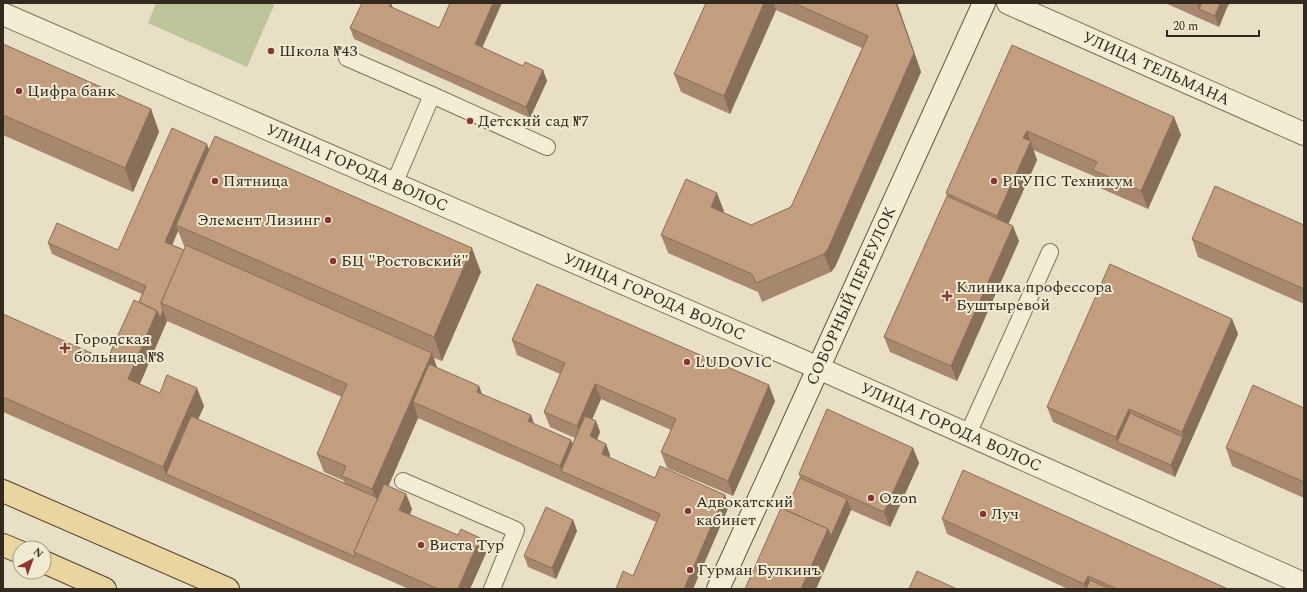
<svg xmlns="http://www.w3.org/2000/svg" width="1307" height="592" font-family="Spectral,serif">
<style>
.green{fill:#bec59a}
.lines{fill:none;stroke-linecap:round;stroke-linejoin:round}
.lane-casing{stroke:#81725d;stroke-width:18}
.street-casing{stroke:#81725d;stroke-width:24}
.secondary-casing{stroke:#635340;stroke-width:24}
.primary-casing{stroke:#4f4030;stroke-width:24}
.lane{stroke:#f4edd6;stroke-width:16}
.street{stroke:#f4edd6;stroke-width:22}
.secondary{stroke:#f4edd6;stroke-width:22}
.primary{stroke:#e8d5a0;stroke-width:22}
.wall{fill:#a7886c;fill-rule:evenodd}
.shaded-wall{fill:#886f58}
.building{fill:#c29e7e;stroke:#886f58}
.poi-dot{fill:#893734;stroke:#f1ead3;stroke-width:1.5}
.labels{text-anchor:middle;dominant-baseline:central;stroke-width:4;stroke-linejoin:round;paint-order:stroke}
.poi-label{font-size:16px;fill:#33291f;stroke:#f1ead3;text-anchor:start}
.street-label{font-size:16px;fill:#33291f;stroke:#f1ead3}
</style>
<rect width="100%" height="100%" fill="#e8dfc4"/>
<polygon class="green" points="156,3 275,3 247,67 148,23"/>
<g class="lines">
<g class="lane-casing">
<g id="lane">
<polyline points="347,58 432,95 394,184"/>
<polyline points="432,95 547,147"/>
<polyline points="968,434 1050,252"/>
<polyline points="403,481 516,530 492,589"/>
</g>
</g>
<g class="street-casing">
<g id="street">
<path id="s1" d="M 1008,3 L 1304,134"/>
<path id="s2" d="M 3,14 L 798,359 L 1304,584"/>
</g>
</g>
<g class="secondary-casing">
<g id="secondary">
<path id="s3" d="M 718,589 L 984,3"/>
</g>
</g>
<g class="primary-casing">
<g id="primary">
<polyline points="3,491 228,589"/>
<polyline points="3,545 20,552"/>
<polyline points="44,562 105,589"/>
</g>
</g>
<use href="#lane" class="lane"/>
<use href="#street" class="street"/>
<use href="#secondary" class="secondary"/>
<use href="#primary" class="primary"/>
</g>
<g class="wall">
<polygon points="706,3 897,3 921,72 835,267 831,272 762,302 758,292 668,253 661,235 724,211 723,212 751,225 791,207 862,48 776,10 730,114 681,92 674,74"/>
<polygon points="1165,3 1229,3 1219,27"/>
<polygon points="393,8 523,66 543,70 547,81 530,118 354,39 350,28"/>
<polygon points="3,44 151,109 159,132 133,192 3,135"/>
<polygon points="1012,45 1174,117 1181,135 1148,209 1100,188 1096,177 1033,150 1037,160 1008,224 1019,241 957,381 890,352 884,337 947,196 946,193"/>
<path d="M 209,149 L 481,272 L 442,361 L 434,358 L 437,368 L 479,386 L 482,394 L 531,415 L 534,424 L 571,440 L 573,444 L 575,438 L 550,427 L 544,412 L 560,374 L 517,355 L 512,340 L 775,401 L 733,496 L 667,468 L 661,452 L 671,430 L 601,399 L 592,419 L 596,421 L 600,432 L 597,440 L 606,444 L 610,455 L 609,458 L 655,478 L 725,495 L 729,506 L 693,589 L 616,589 L 633,576 L 656,522 L 418,418 L 388,486 L 406,494 L 412,509 L 410,514 L 486,553 L 470,589 L 409,589 L 3,412 L 3,314 L 107,360 L 139,302 L 142,294 L 52,254 L 48,243 L 118,250 ZM 178,231 L 185,248 L 184,250 L 172,245 ZM 167,321 L 342,397 L 317,454 L 324,472 L 344,481 L 345,483 L 198,419 L 204,406 L 160,393 L 140,384 Z"/>
<polygon points="1304,225 1304,304 1198,257 1192,239"/>
<polygon points="1232,319 1238,334 1175,477 1053,422 1047,407"/>
<polygon points="1304,408 1304,498 1232,466 1226,448"/>
<polygon points="913,448 919,463 890,527 851,510 816,589 745,589 786,510 800,478 799,474"/>
<polygon points="942,519 1228,589 1068,589 947,534"/>
<polygon points="573,520 577,531 556,579 528,567 524,556"/>
</g>
<g class="shaded-wall">
<polygon points="391,3 395,13 389,6"/>
<polygon points="493,3 502,3 479,55 475,44"/>
<polygon points="764,3 774,3 776,10 730,114 724,96"/>
<polygon points="897,3 921,72 835,267 831,272 824,254"/>
<polygon points="1197,3 1211,3 1199,9"/>
<polygon points="1220,3 1226,3 1227,7 1219,27 1215,16"/>
<polygon points="1226,3 1229,3 1228,7"/>
<polygon points="543,70 547,81 530,118 526,107"/>
<polygon points="151,109 159,132 133,192 125,168"/>
<polygon points="1174,117 1181,135 1148,209 1141,191"/>
<polygon points="1027,131 1037,160 1004,234 997,216 1023,138"/>
<polygon points="207,144 211,155 176,225 178,231 169,253 165,242"/>
<polygon points="717,193 724,211 718,225 711,207"/>
<polygon points="1013,226 1019,241 957,381 951,366"/>
<polygon points="472,248 481,272 442,361 434,337"/>
<polygon points="163,310 167,321 134,397 128,379 157,311"/>
<polygon points="1232,319 1238,334 1175,477 1171,465 1183,437 1182,432"/>
<polygon points="432,353 438,371 413,402 418,418 382,501 378,505 372,489"/>
<polygon points="595,384 601,399 582,442 577,426"/>
<polygon points="769,385 775,401 733,496 728,481"/>
<polygon points="479,386 484,401 477,392"/>
<polygon points="197,388 204,406 173,477 166,474 170,485 163,467"/>
<polygon points="1129,409 1134,424 1117,442 1116,437"/>
<polygon points="531,415 536,430 528,421"/>
<polygon points="596,421 600,432 594,447 590,436"/>
<polygon points="571,440 577,455 561,471 560,466"/>
<polygon points="606,444 610,455 606,465 602,454"/>
<polygon points="913,448 919,463 890,527 884,512"/>
<polygon points="406,494 412,509 405,525 399,510"/>
<polygon points="725,495 729,506 693,589 684,589"/>
<polygon points="847,499 851,510 816,589 801,589 828,529"/>
<polygon points="573,520 577,531 556,579 552,568"/>
<polygon points="480,538 486,553 470,589 458,589"/>
<polygon points="1088,576 1093,589 1086,589 1084,584"/>
</g>
<g class="building">
<polygon points="362,3 391,3 389,6 439,28 450,3 493,3 475,44 523,66 525,62 543,70 526,107 350,28"/>
<polygon points="706,3 764,3 724,96 674,74"/>
<polygon points="794,3 896,3 914,53 828,249 824,254 756,283 752,274 661,235 686,179 717,193 711,207 751,225 791,207 868,36"/>
<polygon points="1202,3 1220,3 1215,16 1199,9"/>
<polygon points="3,44 151,109 125,168 3,115"/>
<polygon points="1012,45 1174,117 1141,191 1093,170 1097,162 1027,131 1023,138 1031,141 997,216 946,193"/>
<polygon points="172,128 207,144 165,242 184,250 161,303 163,310 160,318 157,311 139,302 146,286 48,243 57,223 118,250"/>
<polygon points="215,136 472,248 434,337 176,225"/>
<polygon points="1215,186 1304,225 1304,289 1192,239"/>
<polygon points="947,196 1013,226 951,366 884,337"/>
<polygon points="186,245 432,353 372,489 342,476 346,466 317,454 347,384 161,303"/>
<polygon points="1110,264 1232,319 1182,432 1129,409 1116,437 1047,407"/>
<polygon points="537,284 769,385 728,481 661,452 676,419 595,384 577,426 544,412 565,363 512,340"/>
<polygon points="134,300 157,311 128,379 160,393 167,375 197,388 163,467 3,397 3,314 107,360"/>
<polygon points="429,364 479,386 477,392 531,415 528,421 571,440 560,466 413,402"/>
<polygon points="1253,385 1304,408 1304,482 1226,448"/>
<polygon points="827,409 913,448 884,512 799,474"/>
<polygon points="1130,413 1183,437 1171,465 1117,442"/>
<polygon points="191,416 378,498 354,552 356,557 166,474"/>
<polygon points="585,416 596,421 590,436 606,444 602,454 655,478 660,466 725,495 684,589 616,589 623,571 633,576 660,514 561,471"/>
<polygon points="963,470 1228,589 1117,589 1088,576 1084,584 942,519"/>
<polygon points="800,478 847,499 831,536 828,529 786,510"/>
<polygon points="384,484 406,494 399,510 458,535 461,529 480,538 458,589 438,589 354,552"/>
<polygon points="546,507 573,520 552,568 524,556"/>
<polygon points="781,508 828,529 801,589 745,589"/>
<polygon points="917,571 957,589 909,589"/>
<polygon points="1090,580 1110,589 1086,589"/>
</g>
<g class="poi-dot">
<circle cx="271" cy="51" r="4"/>
<circle cx="19" cy="91" r="4"/>
<circle cx="470" cy="121" r="4"/>
<circle cx="215" cy="181" r="4"/>
<circle cx="994" cy="181" r="4"/>
<circle cx="328" cy="220" r="4"/>
<circle cx="333" cy="261" r="4"/>
<path d="M945 290h4v4h4v4h-4v4h-4v-4h-4v-4h4z"/>
<path d="M63 342h4v4h4v4h-4v4h-4v-4h-4v-4h4z"/>
<circle cx="687" cy="362" r="4"/>
<circle cx="871" cy="498" r="4"/>
<circle cx="688" cy="511" r="4"/>
<circle cx="983" cy="514" r="4"/>
<circle cx="421" cy="545" r="4"/>
<circle cx="690" cy="570" r="4"/>
</g>
<g class="labels">
<g class="poi-label">
<text x="279" y="51">Школа №43</text>
<text x="27" y="91">Цифра банк</text>
<text x="478" y="121">Детский сад №7</text>
<text x="223" y="181">Пятница</text>
<text x="1002" y="181">РГУПС Техникум</text>
<text x="320" y="220" text-anchor="end">Элемент Лизинг</text>
<text x="341" y="261">БЦ "Ростовский"</text>
<text x="956" y="287">Клиника профессора<tspan x="956" dy="18">Буштыревой</tspan></text>
<text x="74" y="339">Городская<tspan x="74" dy="18">больница №8</tspan></text>
<text x="695" y="362">LUDOVIC</text>
<text x="879" y="498">Ozon</text>
<text x="696" y="502">Адвокатский<tspan x="696" dy="18">кабинет</tspan></text>
<text x="991" y="514">Луч</text>
<text x="429" y="545">Виста Тур</text>
<text x="698" y="570">Гурман Булкинъ</text>
</g>
<g class="street-label">
<text stroke="none"><textPath href="#s1" startOffset="162">УЛИЦА ТЕЛЬМАНА</textPath></text>
<text stroke="none"><textPath href="#s2" startOffset="386">УЛИЦА ГОРОДА ВОЛОС</textPath></text>
<text stroke="none"><textPath href="#s2" startOffset="710">УЛИЦА ГОРОДА ВОЛОС</textPath></text>
<text stroke="none"><textPath href="#s3" startOffset="322">СОБОРНЫЙ ПЕРЕУЛОК</textPath></text>
<text stroke="none"><textPath href="#s2" startOffset="1034">УЛИЦА ГОРОДА ВОЛОС</textPath></text>
</g>
</g>
<rect width="1307" height="592" fill="none" stroke="#33291f" stroke-width="8"/>
<g transform="translate(32 560) rotate(41)"><circle r="19" fill="#f1ead3" stroke="#a59d8b"/>
<path d="M0-3L7 15L0 10L-7 15Z" fill="#893734"/>
<text y="-6" font-size="11" font-weight="bold" text-anchor="middle" fill="#33291f">N</text>
</g>
<path d="M1167 30v6h92v-6" fill="none" stroke="#33291f" stroke-width="2"/>
<text x="1173" y="30" font-size="12" fill="#33291f" stroke="#f1ead3" stroke-width="3" paint-order="stroke">20 m</text>
</svg>
